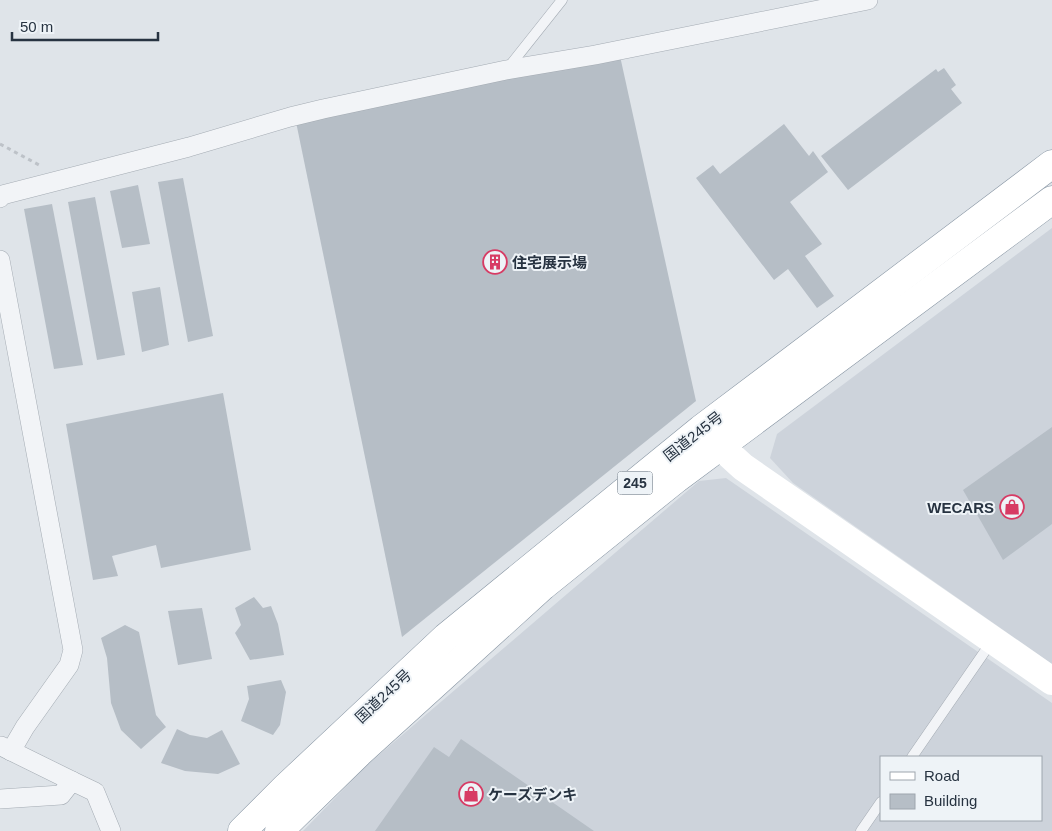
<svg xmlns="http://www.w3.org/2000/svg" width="1052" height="831" font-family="Helvetica,'Noto Sans JP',sans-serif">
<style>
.built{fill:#cdd3db;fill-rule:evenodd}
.building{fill:#b6bec6}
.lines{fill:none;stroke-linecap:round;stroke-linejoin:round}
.lane-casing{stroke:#a4abb3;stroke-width:11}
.street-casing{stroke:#a4abb3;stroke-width:20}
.highway-casing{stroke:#8593a1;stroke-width:29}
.path{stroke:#bdc2c8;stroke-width:3;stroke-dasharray:4 4;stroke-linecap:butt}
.lane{stroke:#f2f4f7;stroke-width:10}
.street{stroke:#f2f4f7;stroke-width:19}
.secondary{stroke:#fff;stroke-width:28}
.highway{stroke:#fff;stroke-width:28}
.labels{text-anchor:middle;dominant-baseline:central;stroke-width:4;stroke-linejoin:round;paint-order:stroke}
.shield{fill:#eef3f7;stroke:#636d78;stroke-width:1}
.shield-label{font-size:14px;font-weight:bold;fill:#273341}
.poi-label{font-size:15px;font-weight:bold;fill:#273341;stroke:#eef3f7;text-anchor:start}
.street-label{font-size:15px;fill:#273341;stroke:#eef3f7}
</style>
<rect width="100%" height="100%" fill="#dfe4e9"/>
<g class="built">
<polygon points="1052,228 1052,664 793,483 770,458 777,434"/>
<path d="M 726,478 L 1052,703 L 1052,831 L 303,831 L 366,766 L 699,481 ZM 881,757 L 1041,757 L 1041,820 L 881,820 Z"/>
</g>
<g class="building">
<polygon points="620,56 696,401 402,637 296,122"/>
<polygon points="944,68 956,85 951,89 962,103 848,190 821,156 936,69 938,72"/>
<polygon points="784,124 809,156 813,151 828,172 790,202 822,244 805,256 834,296 817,308 788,269 774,280 696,178 713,165 720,174"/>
<polygon points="183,178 213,336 188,342 158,182"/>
<polygon points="138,185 150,244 122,248 110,191"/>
<polygon points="95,197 125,355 97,360 68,202"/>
<polygon points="52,204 83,365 54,369 24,209"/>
<polygon points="160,287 169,345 142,352 132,292"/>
<polygon points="223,393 251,550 161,568 156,545 112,556 118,576 93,580 66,424"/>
<polygon points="1052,427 1052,524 1003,560 963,490"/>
<polygon points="254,597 263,608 271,606 278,624 284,655 250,660 235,633 241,625 235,608"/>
<polygon points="202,608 212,659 178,665 168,611"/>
<polygon points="125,625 139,632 156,715 166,727 141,749 121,730 111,703 107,658 101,638"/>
<polygon points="281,680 286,692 280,725 273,735 241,721 249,699 247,686"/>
<polygon points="177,729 190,735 207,738 222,730 240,764 218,774 185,771 161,763"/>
<polygon points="461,739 594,831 375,831 434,747 449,757"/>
</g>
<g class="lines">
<g class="lane-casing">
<g id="lane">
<polyline points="508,68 562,0"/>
<polyline points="912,757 992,641"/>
<polyline points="861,831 881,802"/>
</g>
</g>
<g class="street-casing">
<g id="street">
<polyline points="0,198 2,195 189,147 290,117 323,109 506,70 595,55 868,0"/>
<polyline points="0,260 73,650 69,665 25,727 11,751"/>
<polyline points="1,746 72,781"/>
<polyline points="0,799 61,795 72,781 95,792 111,831"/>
</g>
</g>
<g class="highway-casing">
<g id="highway">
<polyline points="242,831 286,787 446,637 701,429 1052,164"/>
<polyline points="279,831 359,753 543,586 676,479 1052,200"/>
</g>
</g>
<polyline class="path" points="0,144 41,166"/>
<use href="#lane" class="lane"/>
<use href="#street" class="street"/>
<polyline class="secondary" points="720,446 743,467 1052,681"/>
<use href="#highway" class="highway"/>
</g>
<defs>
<g id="building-ring" transform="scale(1.25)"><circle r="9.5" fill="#eef3f7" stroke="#d73b64" stroke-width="1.5"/><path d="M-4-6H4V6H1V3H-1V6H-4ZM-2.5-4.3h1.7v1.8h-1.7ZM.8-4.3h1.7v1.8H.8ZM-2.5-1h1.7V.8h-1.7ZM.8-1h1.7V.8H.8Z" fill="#d73b64"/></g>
<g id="shop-ring" transform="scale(1.25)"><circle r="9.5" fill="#eef3f7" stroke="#d73b64" stroke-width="1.5"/><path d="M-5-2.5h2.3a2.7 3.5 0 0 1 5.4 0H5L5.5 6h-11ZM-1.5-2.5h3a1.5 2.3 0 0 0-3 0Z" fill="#d73b64"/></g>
</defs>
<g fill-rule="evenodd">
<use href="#building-ring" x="495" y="262"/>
<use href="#shop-ring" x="1012" y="507"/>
<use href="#shop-ring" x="471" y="794"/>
</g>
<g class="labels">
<rect class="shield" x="617.5" y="471.5" width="35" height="23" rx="4"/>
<g class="shield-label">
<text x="635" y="483">245</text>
</g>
<g class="poi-label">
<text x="512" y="262">住宅展示場</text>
<text x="994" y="507" text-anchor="end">WECARS</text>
<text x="488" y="794">ケーズデンキ</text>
</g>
<g class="street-label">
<text transform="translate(693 436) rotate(-38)">国道245号</text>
<text transform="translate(383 696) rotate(-43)">国道245号</text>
</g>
</g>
<rect x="880" y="756" width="162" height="65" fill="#eef3f7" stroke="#9ea6ae"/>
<rect x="890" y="772" width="25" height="8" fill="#ffffff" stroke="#9ea6ae"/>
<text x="924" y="781" font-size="15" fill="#273341">Road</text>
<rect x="890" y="794" width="25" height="15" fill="#b6bec6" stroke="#9ea6ae"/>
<text x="924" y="806" font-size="15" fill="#273341">Building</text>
<path d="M12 32v8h146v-8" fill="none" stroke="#273341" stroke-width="2.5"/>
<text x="20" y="32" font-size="15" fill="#273341" stroke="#eef3f7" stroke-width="4" paint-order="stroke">50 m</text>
</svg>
